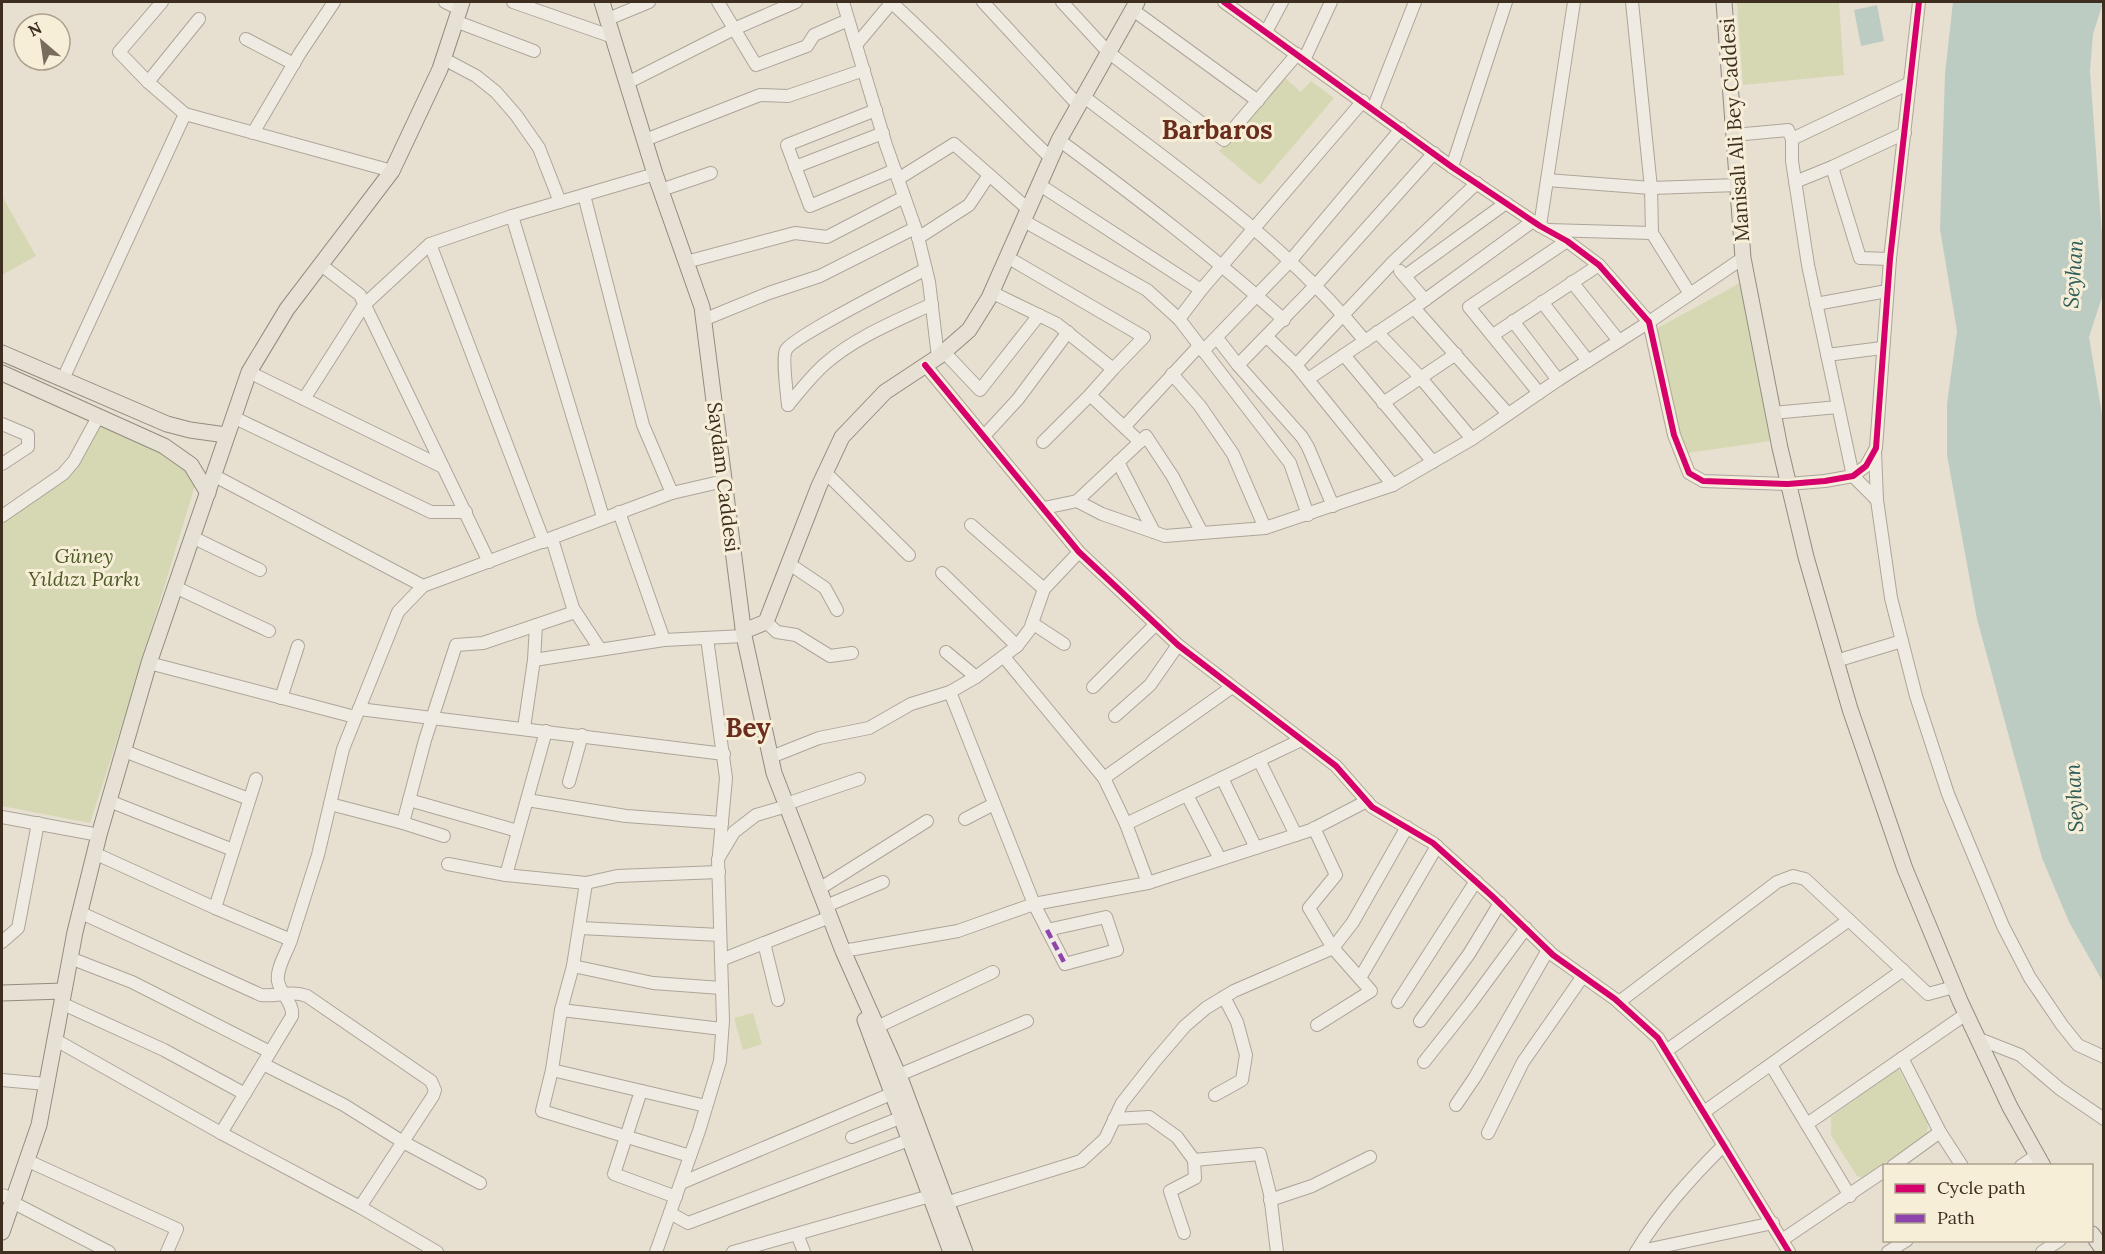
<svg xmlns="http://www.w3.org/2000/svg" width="2105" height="1254" font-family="Lora,serif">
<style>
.green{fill:#d6d7b3}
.water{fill:#bcccc2}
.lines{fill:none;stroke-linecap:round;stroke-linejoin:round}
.minor-casing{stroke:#ada599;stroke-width:14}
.major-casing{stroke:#928b80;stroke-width:17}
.minor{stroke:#efebe3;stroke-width:12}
.major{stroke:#e6e1d4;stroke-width:15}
.quiet{stroke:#8e44ad;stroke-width:4.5;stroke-dasharray:9 4.5;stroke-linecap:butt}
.cycleway-casing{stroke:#f7eed8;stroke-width:10}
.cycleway{stroke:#d6006c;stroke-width:6}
.labels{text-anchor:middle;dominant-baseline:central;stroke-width:6;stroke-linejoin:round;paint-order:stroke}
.street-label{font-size:20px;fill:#3d2e20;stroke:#f7eed8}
.park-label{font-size:20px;font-style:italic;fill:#4d5a26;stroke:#f7eed8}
.water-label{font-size:21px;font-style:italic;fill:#2f5d5a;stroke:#f7eed8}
.district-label{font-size:26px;font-weight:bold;fill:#6b2e1e;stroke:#f7eed8}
</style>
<rect width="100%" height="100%" fill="#e7e0d1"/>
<g class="green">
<polygon points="1737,2 1839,2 1844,75 1743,85"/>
<polygon points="1284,77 1301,92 1311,81 1334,98 1260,185 1219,151"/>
<polygon points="2,196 36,256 2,275"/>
<polygon points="1740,283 1770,441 1674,455 1653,347 1654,330"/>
<polygon points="98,417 184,463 196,482 127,709 90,823 2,806 2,518 55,485"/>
<polygon points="753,1013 762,1044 743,1050 734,1018"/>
<polygon points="1898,1068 1928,1123 1927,1133 1863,1178 1857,1176 1831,1135 1831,1117"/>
</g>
<g class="water">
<polygon points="1953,2 2101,2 2102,6 2093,34 2090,71 2103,248 2104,291 2089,337 2104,426 2103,982 2069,922 2042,858 1977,619 1947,455 1947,404 1957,331 1940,229 1945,74"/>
<polygon points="1877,5 1884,41 1861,46 1854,10"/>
</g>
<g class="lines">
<g class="minor-casing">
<g id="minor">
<polyline points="162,2 119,52 148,82 185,114 392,171"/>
<polyline points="445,2 459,9"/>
<polyline points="513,2 613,37"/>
<polyline points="718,2 756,65 807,46 814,35 848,20"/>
<polyline points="843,2 886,145 917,233 929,282 938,357"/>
<path d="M 891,2 C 946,52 997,107 1051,158"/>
<polyline points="983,2 1078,105"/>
<polyline points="1062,2 1108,52 1224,140 1297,54"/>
<polyline points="1224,2 1452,167 1540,226 1567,241 1599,265 1649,322 1674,435 1689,473 1703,481 1788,484 1825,481 1853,476 1866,466 1876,448 1890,259 1919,2"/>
<polyline points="1632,2 1651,188 1652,233 1690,294"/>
<polyline points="1133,10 1258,101"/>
<polyline points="608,19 649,2"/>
<polyline points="455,21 534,51"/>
<polyline points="1266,32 1282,2"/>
<polyline points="246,39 294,64"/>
<polyline points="856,45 892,2"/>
<polyline points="444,59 476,76 496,92 516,115 539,148 560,202"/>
<polyline points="1304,60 1331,2"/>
<polyline points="148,82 199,19"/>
<polyline points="627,83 734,29 796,2"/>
<path d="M 1083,96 C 1182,172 1286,243 1365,341"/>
<polyline points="1373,109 1415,2"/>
<polyline points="876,110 787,145 810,206 895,170"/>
<polyline points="253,133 300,53 334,2"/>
<polyline points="1734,135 1788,130 1792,139 1792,161 1808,265 1853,476 1877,500"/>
<polyline points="1792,139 1910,83"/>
<polyline points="645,140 760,95 788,96 864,70"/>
<path d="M 1059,140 C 1136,197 1212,255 1284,320"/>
<polyline points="795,167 883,133"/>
<polyline points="1452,167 1506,2"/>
<polyline points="1832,167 1860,258 1890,259"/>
<polyline points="898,179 954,144 1029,210"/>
<polyline points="1547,180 1651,188 1738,185"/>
<polyline points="1795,182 1832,167 1905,133"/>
<polyline points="1040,185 1201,290"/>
<polyline points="661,190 711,173"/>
<polyline points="584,195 643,425 672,493"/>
<polyline points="512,216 603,517"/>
<polyline points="1024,221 1147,290 1179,319 1290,463 1308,515"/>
<polyline points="1540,226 1574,2"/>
<polyline points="1548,230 1652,233"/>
<polyline points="918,238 969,205 989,175"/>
<polyline points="430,244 544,542"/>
<polyline points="1007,257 1144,337 1113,369"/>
<polyline points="686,262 795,233 827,237 904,197"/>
<polyline points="320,264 360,295 489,562"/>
<polyline points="1400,271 1425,300"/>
<polyline points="1405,276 1506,203"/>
<polyline points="1572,282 1619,341"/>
<polyline points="991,292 1057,324 1113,369 1090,395 1140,442"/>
<polyline points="1542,302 1588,361"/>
<polyline points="1816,304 1887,291"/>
<polyline points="1414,308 1508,414"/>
<polyline points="1179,319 1201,290 1363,101"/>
<polyline points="703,320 769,293 820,276 915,228"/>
<polyline points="1513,321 1558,380"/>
<polyline points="1377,332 1420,377 1472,439"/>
<polyline points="1493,335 1599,265"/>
<polyline points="1267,337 1296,365 1393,485"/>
<polyline points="1217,338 1238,365 1302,437 1308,447 1333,506"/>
<polyline points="1203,351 1291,260 1401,129"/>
<polyline points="944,352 980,390 1039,315"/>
<polyline points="1344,355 1433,462"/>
<polyline points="1827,355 1882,348"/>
<polyline points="925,365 1079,552 1178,645 1336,766 1372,807 1433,843 1492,896 1553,955 1615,999 1658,1038 1789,1252"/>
<polyline points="1238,365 1315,286 1434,153"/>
<polyline points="1296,365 1393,262 1477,183"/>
<polyline points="249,372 443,467"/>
<polyline points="1172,374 1200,406 1233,454 1265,528"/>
<polyline points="63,379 185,114"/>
<polyline points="1308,379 1414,308 1533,221"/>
<polyline points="1539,393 1469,307 1567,241"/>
<polyline points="304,399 364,305 430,244 512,216 655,174"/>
<polyline points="1383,403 1456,354"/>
<path d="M 788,405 C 787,395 782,357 786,350 C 792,337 906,280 926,269"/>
<path d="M 788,405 C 800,391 812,375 826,363 C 856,337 896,321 932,304"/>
<polyline points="1773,413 1838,407"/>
<polyline points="233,417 431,512 466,512"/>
<polyline points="2,424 28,435 28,447 2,464"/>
<polyline points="1125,426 1199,346"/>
<polyline points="984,436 1018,399 1068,332"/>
<polyline points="1043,442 1090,395"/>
<polyline points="1875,451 1877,500 1891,598 1916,696 1948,794 2003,926 2030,978 2062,1025 2078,1045 2104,1057"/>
<polyline points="1118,462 1154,532"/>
<polyline points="825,472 909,555"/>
<polyline points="213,475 423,586"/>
<polyline points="1077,501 1146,436 1173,477 1202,533"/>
<polyline points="1044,508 1077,501 1102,514 1165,536 1202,533 1265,528 1393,485 1472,439 1558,380 1649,322 1743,258"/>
<polyline points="619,512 664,640"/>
<polyline points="2,516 63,474 74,461 98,417"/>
<polyline points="971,525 1044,589"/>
<polyline points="192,537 260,570"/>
<polyline points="552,539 573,608 600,649"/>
<polyline points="788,563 825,588 837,610"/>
<polyline points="942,573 1017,646"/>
<polyline points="175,587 269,631"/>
<polyline points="766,622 777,632 796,635 830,656 852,653"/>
<polyline points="1032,623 1064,644"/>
<polyline points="707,638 726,778 719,854"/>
<polyline points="946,652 976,677"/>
<polyline points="1004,657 1104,778 1126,824 1148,883"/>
<polyline points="534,660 664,640 744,636"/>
<polyline points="1836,661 1902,641"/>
<polyline points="149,663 355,717"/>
<polyline points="1093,687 1156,624"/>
<polyline points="950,692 1034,904 1065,964 1117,950 1106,917 1047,930"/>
<polyline points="281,698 298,646"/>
<polyline points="359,709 724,754"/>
<polyline points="1115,716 1150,685 1178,645"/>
<polyline points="524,728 534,660 536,625"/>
<polyline points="124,751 249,799"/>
<polyline points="771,757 819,738 869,728 911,704 950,692 976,677 1017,646 1030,629 1044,589 1079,552"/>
<polyline points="1259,760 1296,835"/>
<polyline points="1104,778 1232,687"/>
<polyline points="1222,778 1256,848"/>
<polyline points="569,782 582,735"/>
<polyline points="1187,795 1220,859"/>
<polyline points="409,800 518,831"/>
<polyline points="527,800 626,816 722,823"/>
<polyline points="109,801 233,850"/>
<polyline points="330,804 403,823 444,836"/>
<polyline points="786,804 859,779"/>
<polyline points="2,817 99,835"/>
<polyline points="965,819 994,804"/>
<polyline points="403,823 425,740 456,645 483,643 575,612"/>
<polyline points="1126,824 1301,740"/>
<polyline points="1314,828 1336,875 1309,908 1333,948 1371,991 1317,1025"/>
<polyline points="94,853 215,908 291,940 318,855 343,749 398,612 423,586 672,493 724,481"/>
<polyline points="448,864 506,875 586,883 617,876 719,872"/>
<polyline points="506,875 546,731"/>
<polyline points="586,883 573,966 561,1010 552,1070 542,1111 690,1156"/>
<polyline points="819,889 927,821"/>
<polyline points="826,906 883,882"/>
<polyline points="215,908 256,779"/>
<path d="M 79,912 L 261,995 C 277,997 290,990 307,996 L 431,1081 L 435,1090 L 433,1096 L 360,1207"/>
<polyline points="580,928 720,935"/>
<polyline points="2,942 18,928 38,823"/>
<polyline points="764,943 778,1000"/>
<polyline points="843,951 958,931 1034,904 1148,883 1311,830 1367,801"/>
<polyline points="70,958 132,982 270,1052"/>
<polyline points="721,960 830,917"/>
<polyline points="573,966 653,983 721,988"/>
<polyline points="1360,978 1437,846"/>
<polyline points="1398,1002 1476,881"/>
<polyline points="1619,1002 1777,882 1793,876 1805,879 1928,994 1954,987"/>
<polyline points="61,1003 164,1050 245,1094"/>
<polyline points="561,1010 722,1029"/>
<polyline points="1420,1021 1469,954 1500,903"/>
<polyline points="877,1027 993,972"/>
<polyline points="1977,1038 2020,1055 2060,1089 2104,1119"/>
<polyline points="54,1039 221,1133 360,1207 437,1252"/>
<polyline points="1666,1051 1849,920"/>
<polyline points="1902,1058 1940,1132 1962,1166"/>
<polyline points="1424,1062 1470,1004 1526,928"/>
<polyline points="263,1064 344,1105 403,1142 480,1183"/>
<polyline points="1771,1065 1850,1196"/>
<polyline points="552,1070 706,1106"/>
<polyline points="899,1075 1027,1021"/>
<polyline points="2,1080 46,1084"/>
<polyline points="641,1091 614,1174 676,1197"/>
<polyline points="1215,1095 1242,1080 1246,1055 1237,1022 1224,997"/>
<polyline points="1456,1105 1475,1077 1548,950"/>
<polyline points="1704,1112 1903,970"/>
<polyline points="1114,1119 1149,1117 1177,1137 1194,1160 1260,1154 1270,1194 1277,1252"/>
<polyline points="1807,1124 1966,1014"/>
<path d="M 221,1133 L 292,1016 C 294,1003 280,994 278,981 C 276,968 287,952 291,940"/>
<polyline points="1488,1133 1523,1062 1583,976"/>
<polyline points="852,1137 900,1118"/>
<polyline points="26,1160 177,1229 167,1252"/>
<polyline points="1893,1166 1940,1132"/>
<polyline points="2021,1166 2037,1155"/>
<polyline points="681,1183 891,1094"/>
<polyline points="2,1195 13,1199"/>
<polyline points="1270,1200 1312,1186 1370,1157"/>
<polyline points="12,1202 109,1252"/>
<polyline points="946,1203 1081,1161 1105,1139 1122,1103 1155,1061 1185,1026 1206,1008 1234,991 1333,948 1353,922 1407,827"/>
<polyline points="670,1213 688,1223 909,1140"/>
<polyline points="1184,1233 1170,1191 1195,1178 1194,1160"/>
<polyline points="797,1234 804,1252"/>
<polyline points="1782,1240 1884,1171"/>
<polyline points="656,1252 699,1131 720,1061 723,1021 718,859 734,832 756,815 787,806"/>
<polyline points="733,1252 930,1196"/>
<polyline points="1636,1252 1773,1223"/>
<path d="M 1636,1252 C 1660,1212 1691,1178 1724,1145"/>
<polyline points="1888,1252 1907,1240"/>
<polyline points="2042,1252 2060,1240"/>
</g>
</g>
<g class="major-casing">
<g id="major">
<polyline points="602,2 655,174 702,307 744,636 774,773 843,951 902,1083 965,1252"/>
<polyline points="1724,2 1743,258 1780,448 1806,557 1850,709 1905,869 1960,1001 2010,1107 2043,1166"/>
<polyline points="2,353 167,424 190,430 226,435"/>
<polyline points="2,373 164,446 191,465 208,493"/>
<polyline points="744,631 766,622 819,486 842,437 885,392 938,357 969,330 989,298 1059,140 1137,2"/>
<polyline points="2,993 63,991"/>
<polyline points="865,1020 951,1252"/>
<polyline points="2,1232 39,1125 75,932 99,835 149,663 249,372 287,309 392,171 440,69 462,2"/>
<polyline points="2092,1234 2104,1251"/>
</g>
</g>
<use href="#minor" class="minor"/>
<use href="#major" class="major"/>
<polyline class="quiet" points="1047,930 1065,964"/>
<g class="cycleway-casing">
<g id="cycleway">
<polyline points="1224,2 1452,167 1540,226 1567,241 1599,265 1649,322 1674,435 1689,473 1703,481 1788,484 1825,481 1853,476 1866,466 1876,448 1890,259 1919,2"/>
<polyline points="925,365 1079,552 1178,645 1336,766 1372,807 1433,843 1492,896 1553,955 1615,999 1658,1038 1789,1252"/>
</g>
</g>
<use href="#cycleway" class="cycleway"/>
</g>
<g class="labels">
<g class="street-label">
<text transform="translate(1734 130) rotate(-94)">Manisalı Ali Bey Caddesi</text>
<text transform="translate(724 477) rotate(83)">Saydam Caddesi</text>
</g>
<g class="park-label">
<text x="84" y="555">Güney<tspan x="84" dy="23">Yıldızı Parkı</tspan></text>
</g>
<g class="water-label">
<text transform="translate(2073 274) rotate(-86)">Seyhan</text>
<text transform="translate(2074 798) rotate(-93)">Seyhan</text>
</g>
<g class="district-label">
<text x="1217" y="129">Barbaros</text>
<text x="748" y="727">Bey</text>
</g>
</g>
<rect width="2105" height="1254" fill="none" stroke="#3d2e20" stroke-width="6"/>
<rect x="1883" y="1164" width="210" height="78" fill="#f7eed8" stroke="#ada18e" stroke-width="1.5"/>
<rect x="1895" y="1184" width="30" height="9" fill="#d6006c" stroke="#ada18e" stroke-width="1.5"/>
<text x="1937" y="1194" font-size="18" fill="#3d2e20">Cycle path</text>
<rect x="1895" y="1214" width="30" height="9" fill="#8e44ad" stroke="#ada18e" stroke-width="1.5"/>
<text x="1937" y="1224" font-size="18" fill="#3d2e20">Path</text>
<g transform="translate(42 42) rotate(331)"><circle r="28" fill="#f7eed8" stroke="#ada18e" stroke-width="1.5"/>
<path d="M0-4.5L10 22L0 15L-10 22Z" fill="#786c5e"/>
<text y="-9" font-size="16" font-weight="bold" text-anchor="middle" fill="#3d2e20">N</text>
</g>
</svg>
